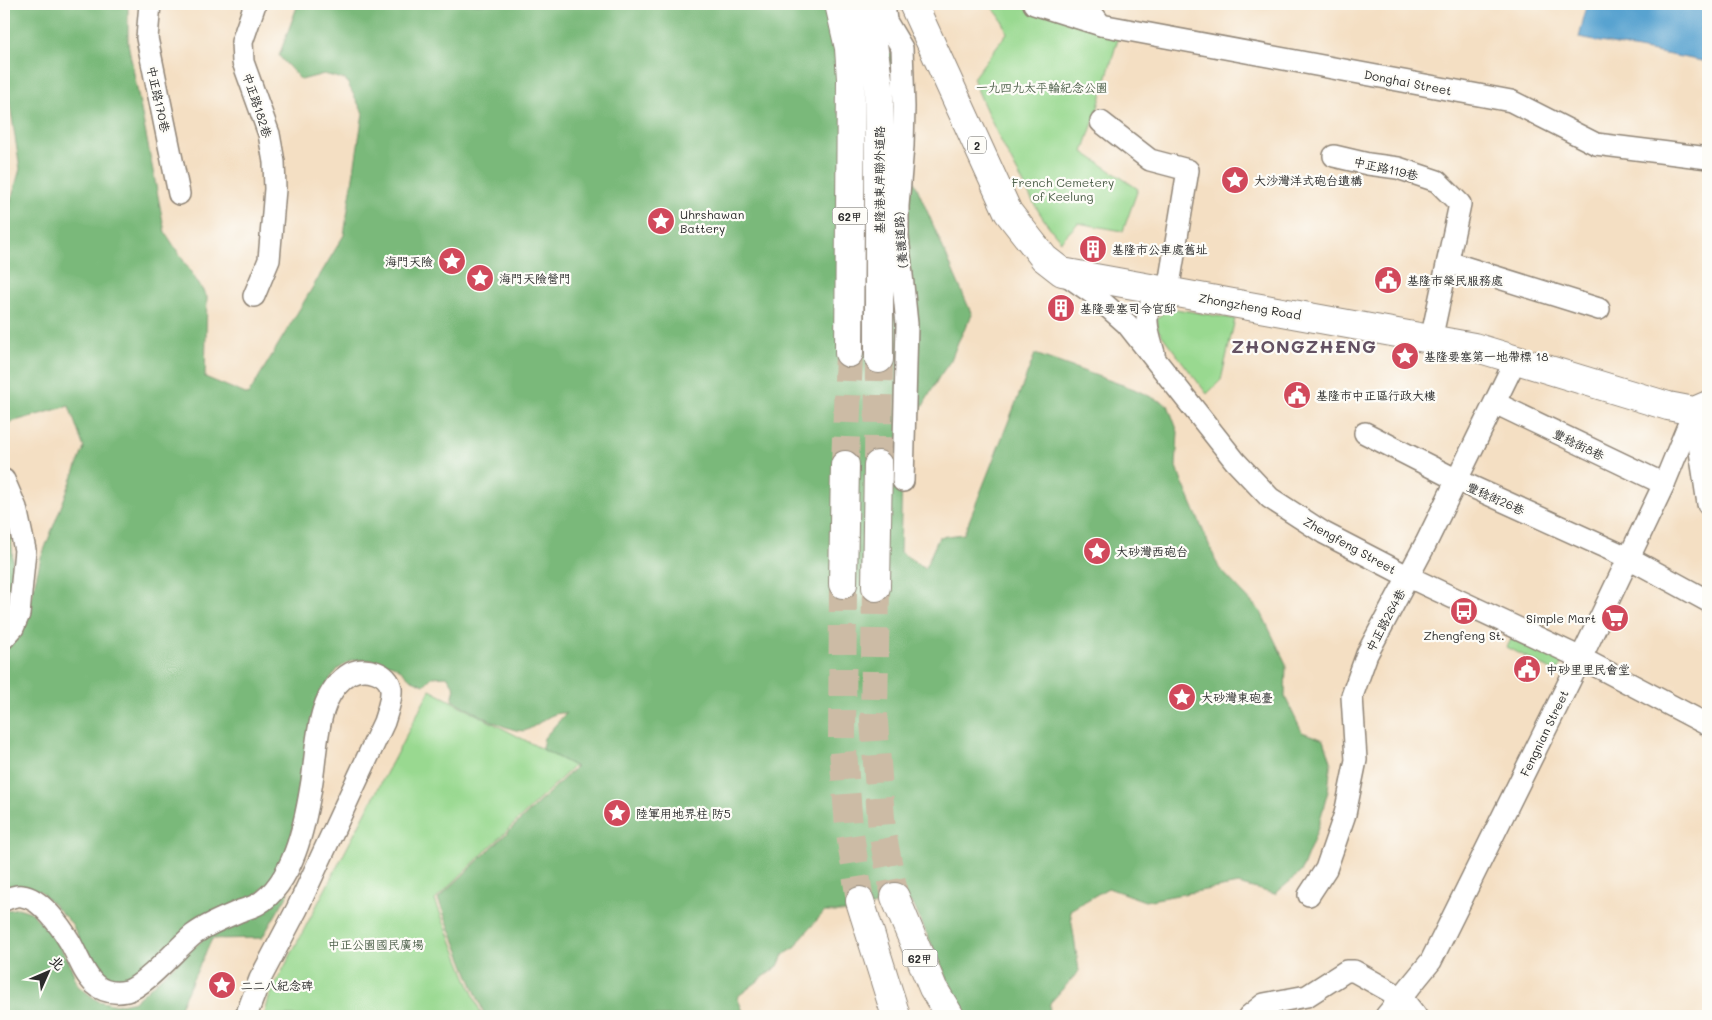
<svg xmlns="http://www.w3.org/2000/svg" width="1712" height="1020" font-family="Mali,'LXGW WenKai TC',sans-serif">
<style>
.green{fill:#99d990;stroke:#62825e}
.forest{fill:#7ab97a;stroke:#527252}
.water{fill:#59a3d0;stroke:#42677e}
.lines{fill:none;stroke-linecap:round;stroke-linejoin:round}
.highway-tunnel{stroke:#ccbba5;stroke-width:28;stroke-dasharray:28 14;stroke-linecap:butt}
.minor-casing{stroke:#908577;stroke-width:24}
.major-casing{stroke:#908577;stroke-width:30}
.highway-casing{stroke:#908577;stroke-width:30}
.minor{stroke:#fff;stroke-width:21}
.major{stroke:#fff;stroke-width:28}
.highway{stroke:#fff;stroke-width:28}
.labels{text-anchor:middle;dominant-baseline:central;stroke-width:4.5;stroke-linejoin:round;paint-order:stroke}
.shield{fill:#fdfcf7;stroke:#6a6a68;stroke-width:1}
.shield-label{font-size:11px;font-weight:bold;fill:#2b2b2b}
.street-label{font-size:12px;fill:#2b2b2b;stroke:#fdfcf7}
.park-label{font-size:12px;fill:#4c5f49;stroke:#fdfcf7}
.poi-label{font-size:12px;fill:#2b2b2b;stroke:#fdfcf7;text-anchor:start}
.district-label{font-size:18px;font-weight:bold;letter-spacing:1px;fill:#645263;stroke:#fdfcf7}
</style>
<rect width="100%" height="100%" fill="#fdfcf7"/>
<filter id="ink" filterUnits="userSpaceOnUse"><feTurbulence type="fractalNoise" baseFrequency=".02" numOctaves="2"/><feDisplacementMap in="SourceGraphic" scale="10" xChannelSelector="R" yChannelSelector="G"/><feConvolveMatrix kernelMatrix="1 2 1 2 8 2 1 2 1" color-interpolation-filters="sRGB"/></filter>
<filter id="wash" filterUnits="userSpaceOnUse"><feTurbulence type="fractalNoise" baseFrequency=".0096" numOctaves="4" result="noise"/><feDisplacementMap in="SourceGraphic" scale="20" xChannelSelector="R" yChannelSelector="G"/><feGaussianBlur stdDeviation="1.12" result="paint"/><feColorMatrix in="noise" values="0 0 0 0 0 0 0 0 0 0 0 0 0 0 0 0 0 1.4 0 .05"/><feComposite in="paint" operator="in"/></filter>
<g filter="url(#wash)">
<rect width="100%" height="100%" fill="#f4dfc3"/>
<g class="green">
<path d="M 987,4 L 1018,4 L 1119,35 L 1096,114 L 1083,152 L 1138,189 L 1123,231 L 1078,223 L 1061,241 C 1044,223 1032,201 1021,179 C 1003,146 986,113 973,78 L 1007,33 C 1003,20 998,12 987,4 Z"/>
<polygon points="1170,308 1235,319 1221,380 1207,394 1158,330 1157,318"/>
<polygon points="1514,634 1563,660 1557,673 1507,647"/>
<polygon points="430,690 574,766 435,900 482,1016 264,1016 269,998 277,981"/>
</g>
<g class="forest">
<path d="M 4,4 L 128,4 L 128,43 L 165,232 L 207,297 L 205,377 L 248,395 L 344,235 L 363,113 L 346,80 L 324,74 L 301,80 L 279,56 L 298,4 L 850,4 L 862,14 L 911,80 L 886,116 L 972,315 L 958,342 L 951,360 L 939,377 L 903,442 L 900,552 L 925,568 L 939,537 L 964,534 L 1035,354 L 1134,389 L 1168,405 L 1178,432 L 1176,467 L 1219,568 L 1261,612 L 1286,664 L 1285,697 L 1302,732 L 1324,740 L 1331,761 L 1328,791 L 1317,831 L 1301,872 L 1275,894 L 1238,884 L 1145,901 L 1108,888 L 1070,910 L 1079,971 L 1050,1003 L 1049,1016 L 968,1016 L 951,986 L 913,904 L 901,897 L 853,912 L 824,912 L 801,938 L 795,948 L 783,955 L 778,966 L 737,997 L 745,1016 L 485,1016 L 438,899 L 576,767 L 542,749 L 544,738 L 566,713 C 551,711 540,724 527,730 C 514,736 467,708 452,700 L 455,688 L 447,676 L 432,677 L 424,685 L 410,679 L 401,670 L 393,665 L 371,660 L 352,660 L 338,669 L 328,682 L 304,786 L 288,849 L 278,873 L 255,897 L 191,924 L 131,977 L 118,981 L 102,977 L 92,966 L 72,924 L 40,891 L 19,886 L 4,892 L 4,649 L 22,634 L 41,558 L 84,448 L 69,406 L 4,424 L 4,225 L 20,169 L 4,65 Z"/>
<path d="M 4,512 C 15,540 16,581 4,608 Z"/>
<polygon points="281,891 289,892 262,938 212,939 179,1009 184,1016 4,1016 4,911 18,908 31,912 51,934 68,959 78,986 98,1001 116,1005 135,1001 210,933"/>
</g>
<polygon class="water" points="1587,4 1708,4 1708,62 1579,38"/>
</g>
<g filter="url(#ink)">
<g class="lines">
<g class="highway-tunnel">
<polyline points="845,465 849,353"/>
<polyline points="878,465 879,359"/>
<polyline points="843,584 842,738 849,827 860,901"/>
<polyline points="876,587 874,721 882,832 895,897"/>
</g>
<g class="minor-casing">
<g id="minor">
<polyline points="150,4 147,38 179,194"/>
<polyline points="884,4 886,21 902,48 904,107 903,146 898,206 898,236 907,324 903,481"/>
<polyline points="1034,4 1101,25"/>
<polyline points="1085,4 1101,25 1511,101 1596,144 1708,158"/>
<path d="M 1101,122 L 1150,160 L 1188,170 L 1168,291 C 1163,293 1157,295 1154,299 C 1141,315 1149,335 1154,353"/>
<polyline points="1334,156 1368,164 1398,168 1437,181 1460,204 1431,340"/>
<polyline points="1448,262 1599,309"/>
<polyline points="1065,274 1092,293 1127,324 1235,461 1270,498 1324,533 1409,577 1581,658 1708,725"/>
<polyline points="254,296 269,260 275,189 274,162 269,134 243,62 242,42 255,4"/>
<polyline points="1495,403 1664,484"/>
<polyline points="1694,411 1708,504"/>
<polyline points="1365,433 1457,480 1629,558 1708,601"/>
<polyline points="4,480 16,508 25,550 19,614 13,628 4,638"/>
<polyline points="1309,895 1326,869 1345,814 1356,760 1352,696 1367,654 1426,543 1516,359"/>
<path d="M 4,900 C 9,898 16,895 22,896 C 41,898 61,927 70,942 C 84,967 90,999 127,991 C 145,986 177,948 193,935 C 207,924 224,918 240,911 C 246,909 253,907 258,904 C 293,883 305,824 311,787 C 318,750 314,694 351,673 C 365,666 389,672 391,689 C 392,700 387,712 384,722 L 297,909 L 260,979 L 246,1016"/>
<polyline points="1249,1016 1264,1004 1307,996 1346,971 1354,971 1402,998 1416,1016"/>
<polyline points="1386,1016 1431,961 1581,658 1664,484 1694,411"/>
</g>
</g>
<g class="major-casing">
<polyline id="major" points="913,4 1008,212 1044,258 1062,272 1474,347 1668,406 1694,411 1708,405"/>
</g>
<g class="highway-casing">
<g id="highway">
<polyline points="839,4 849,48 851,79 849,353"/>
<polyline points="863,4 872,37 879,86 879,359"/>
<polyline points="843,584 845,465"/>
<polyline points="876,587 878,465"/>
<polyline points="895,897 933,988 950,1016"/>
<polyline points="860,901 896,1016"/>
</g>
</g>
<use href="#minor" class="minor"/>
<use href="#major" class="major"/>
<use href="#highway" class="highway"/>
</g>
</g>
<defs>
<g id="sight-disc" transform="scale(1.4375)"><circle r="9.5" fill="#d1495b" stroke="#fdfcf7"/><path d="M0-6L1.8-2.2L6-1.7L2.9 1.2L3.7 5.4L0 3.3L-3.7 5.4L-2.9 1.2L-6-1.7L-1.8-2.2Z" fill="#fff"/></g>
<g id="building-disc" transform="scale(1.4375)"><circle r="9.5" fill="#d1495b" stroke="#fdfcf7"/><path d="M-4-6H4V6H1V3H-1V6H-4ZM-2.5-4.3h1.7v1.8h-1.7ZM.8-4.3h1.7v1.8H.8ZM-2.5-1h1.7V.8h-1.7ZM.8-1h1.7V.8H.8Z" fill="#fff"/></g>
<g id="civic-disc" transform="scale(1.4375)"><circle r="9.5" fill="#d1495b" stroke="#fdfcf7"/><path d="M-.6-6.5H3V-4.5H.6V-3L4-1V1h2V6H-6V1h2V-1L-.6-3ZM-1.2 2.5V6h2.4V2.5Z" fill="#fff"/></g>
<g id="bus-disc" transform="scale(1.4375)"><circle r="9.5" fill="#d1495b" stroke="#fdfcf7"/><path d="M-5-6H5V4H4V6H2V4H-2V6H-4V4H-5ZM-3.5-4V0h7V-4ZM-3.5 1.2v1.5H-2V1.2ZM2 1.2v1.5H3.5V1.2Z" fill="#fff"/></g>
<g id="supermarket-disc" transform="scale(1.4375)"><circle r="9.5" fill="#d1495b" stroke="#fdfcf7"/><path d="M-6-5.5h2.5l.6 2H6L4.5 2H-2.5L-4.4-4H-6ZM-1.5 3.2a1.3 1.3 0 1 0 .1 0ZM3 3.2a1.3 1.3 0 1 0 .1 0Z" fill="#fff"/></g>
</defs>
<g fill-rule="evenodd">
<use href="#sight-disc" x="1235" y="180"/>
<use href="#sight-disc" x="661" y="221"/>
<use href="#building-disc" x="1093" y="249"/>
<use href="#sight-disc" x="452" y="261"/>
<use href="#sight-disc" x="480" y="278"/>
<use href="#civic-disc" x="1388" y="280"/>
<use href="#building-disc" x="1061" y="308"/>
<use href="#sight-disc" x="1405" y="356"/>
<use href="#civic-disc" x="1297" y="395"/>
<use href="#sight-disc" x="1097" y="551"/>
<use href="#bus-disc" x="1464" y="611"/>
<use href="#supermarket-disc" x="1615" y="618"/>
<use href="#civic-disc" x="1527" y="669"/>
<use href="#sight-disc" x="1182" y="697"/>
<use href="#sight-disc" x="617" y="813"/>
<use href="#sight-disc" x="222" y="985"/>
</g>
<g class="labels">
<g class="shield">
<rect x="968" y="136.5" width="18" height="17" rx="4"/>
<rect x="832.5" y="207.5" width="35" height="17" rx="4"/>
<rect x="902.5" y="949.5" width="35" height="17" rx="4"/>
</g>
<g class="shield-label">
<text x="977" y="145">2</text>
<text x="850" y="216">62甲</text>
<text x="920" y="958">62甲</text>
</g>
<g class="street-label">
<text transform="translate(1408 82) rotate(11)">Donghai Street</text>
<text transform="translate(159 99) rotate(78)">中正路170巷</text>
<text transform="translate(258 105) rotate(72)">中正路182巷</text>
<text transform="translate(1386 168) rotate(13)">中正路119巷</text>
<text transform="translate(879 180) rotate(-90)">基隆港東岸聯外道路</text>
<text transform="translate(900 240) rotate(-94)">(養護道路)</text>
<text transform="translate(1250 306) rotate(10)">Zhongzheng Road</text>
<text transform="translate(1579 444) rotate(26)">豐稔街8巷</text>
<text transform="translate(1496 498) rotate(24)">豐稔街26巷</text>
<text transform="translate(1350 545) rotate(29)">Zhengfeng Street</text>
<text transform="translate(1385 620) rotate(-62)">中正路264巷</text>
<text transform="translate(1544 733) rotate(-64)">Fengnian Street</text>
</g>
<g class="park-label">
<text x="1042" y="87">一九四九太平輪紀念公園</text>
<text x="1063" y="182">French Cemetery<tspan x="1063" dy="14">of Keelung</tspan></text>
<text x="376" y="944">中正公園國民廣場</text>
</g>
<g class="poi-label">
<text x="1254" y="180">大沙灣洋式砲台遺構</text>
<text x="680" y="214">Uhrshawan<tspan x="680" dy="14">Battery</tspan></text>
<text x="1112" y="249">基隆市公車處舊址</text>
<text x="433" y="261" text-anchor="end">海門天險</text>
<text x="499" y="278">海門天險營門</text>
<text x="1407" y="280">基隆市榮民服務處</text>
<text x="1080" y="308">基隆要塞司令官邸</text>
<text x="1424" y="356">基隆要塞第一地帶標 18</text>
<text x="1316" y="395">基隆市中正區行政大樓</text>
<text x="1116" y="551">大砂灣西砲台</text>
<text x="1596" y="618" text-anchor="end">Simple Mart</text>
<text x="1464" y="635" text-anchor="middle">Zhengfeng St.</text>
<text x="1546" y="669">中砂里里民會堂</text>
<text x="1201" y="697">大砂灣東砲臺</text>
<text x="636" y="813">陸軍用地界柱 防5</text>
<text x="241" y="985">二二八紀念碑</text>
</g>
<g class="district-label">
<text x="1304" y="346">ZHONGZHENG</text>
</g>
</g>
<rect width="1712" height="1020" fill="none" stroke="#fdfcf7" stroke-width="20"/>
<g transform="translate(48 972) rotate(45)" stroke="#fdfcf7" stroke-width="4" paint-order="stroke">
<path d="M0-4L9 19L0 12L-9 19Z" fill="#2b2b2b"/>
<text y="-8" font-size="14" font-weight="bold" text-anchor="middle" fill="#2b2b2b">北</text>
</g>
</svg>
